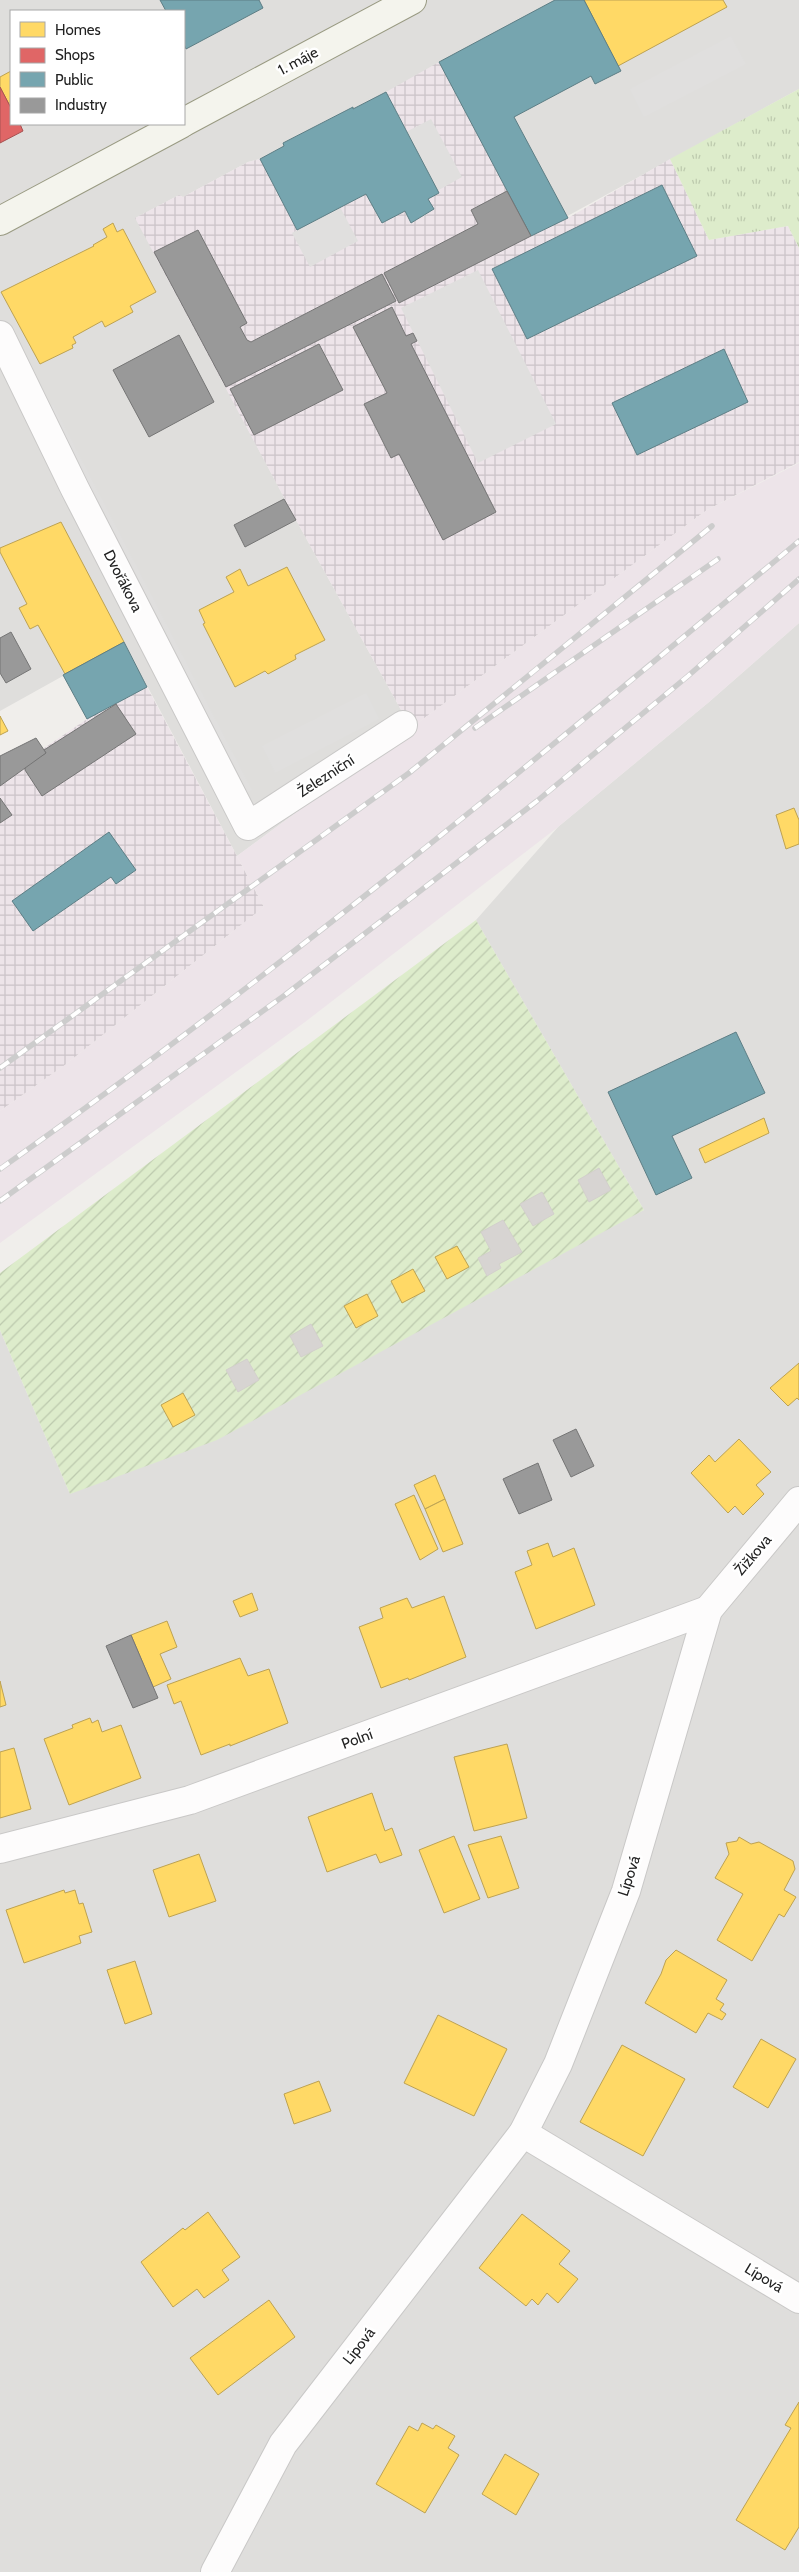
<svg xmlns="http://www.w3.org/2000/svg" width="799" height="2572" font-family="Cabin,sans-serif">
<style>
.residential{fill:#dfdedc;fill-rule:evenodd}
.industrial{fill:url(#industrial-grid)}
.railway{fill:#ede4e9}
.grass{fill:url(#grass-tufts)}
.garden{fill:url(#garden-furrows)}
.parking{fill:#e0dfde}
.homes{fill:#ffd966;stroke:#bda252}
.shops{fill:#e06666;stroke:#a75252}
.public{fill:#76a5af;stroke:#5d7e85}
.industry{fill:#999;stroke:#757575}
.building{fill:#d7d4d2;stroke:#d3d0cc}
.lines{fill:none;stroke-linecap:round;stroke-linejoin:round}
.street-casing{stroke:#c9c8c7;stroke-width:30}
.secondary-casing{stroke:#999a82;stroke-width:30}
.street{stroke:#fdfcfc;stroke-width:28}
.secondary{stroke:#f4f4ed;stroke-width:28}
.rail-casing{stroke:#ccc;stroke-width:5.5}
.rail{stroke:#fff;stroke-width:4;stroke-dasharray:11;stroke-linecap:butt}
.labels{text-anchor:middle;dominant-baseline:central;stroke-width:5;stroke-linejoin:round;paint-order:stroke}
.street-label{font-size:15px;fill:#222;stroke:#fff}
</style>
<defs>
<pattern id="industrial-grid" width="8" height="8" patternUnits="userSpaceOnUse" patternTransform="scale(1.25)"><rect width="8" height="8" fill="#ede4e9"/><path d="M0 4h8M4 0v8" fill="none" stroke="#cbc3c8"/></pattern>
<pattern id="grass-tufts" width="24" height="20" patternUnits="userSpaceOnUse" patternTransform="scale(1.25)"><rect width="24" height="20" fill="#ddeccb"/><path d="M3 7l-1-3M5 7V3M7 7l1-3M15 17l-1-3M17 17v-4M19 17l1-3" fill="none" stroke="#bdcaae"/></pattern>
<pattern id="garden-furrows" width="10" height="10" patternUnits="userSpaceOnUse" patternTransform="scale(1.25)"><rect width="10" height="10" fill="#ddeccb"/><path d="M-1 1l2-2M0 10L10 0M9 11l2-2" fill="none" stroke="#bdcaae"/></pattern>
</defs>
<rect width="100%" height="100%" fill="#f0eeeb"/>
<g class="residential">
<path d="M 0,0 L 799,0 L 799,89 L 531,236 L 515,205 L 386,92 L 353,109 L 352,107 L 283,143 L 284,146 L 260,159 L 248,162 L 183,197 L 179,195 L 136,218 L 296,520 L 411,728 L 237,856 L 124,642 L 0,711 ZM 11,11 L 184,11 L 184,124 L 11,124 Z"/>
<polygon points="799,623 799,2572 0,2572 0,1330 70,1494 644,1210 476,920 558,827 709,702"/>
</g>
<g class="industrial">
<polygon points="439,62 531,236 568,218 670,159 709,240 788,226 799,248 799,462 707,510 411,728 296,520 135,218 179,195 183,197 248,162 260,159 297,230 366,194 382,223 405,211 411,222 424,216 434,209 428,199 439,193 386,92"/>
<polygon points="147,687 264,907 65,1065 0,1111 0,778 87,719"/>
</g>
<polygon class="railway" points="799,463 799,623 709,702 558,827 305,1022 0,1243 0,1111 65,1065 264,907 237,856 707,510"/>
<polygon class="grass" points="799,89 799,248 788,226 709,240 670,159"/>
<polygon class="garden" points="476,920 644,1210 217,1440 70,1494 0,1330 0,1273"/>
<g class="parking">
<polygon points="731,36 746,64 644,117 630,89"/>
<polygon points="431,119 462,177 437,191 406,132"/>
<polygon points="340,207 358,241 310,267 292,233"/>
<polygon points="478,270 556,424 478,463 401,308"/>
<polygon points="53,404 252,790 240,796 41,410"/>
<polygon points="366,693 379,719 275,773 262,746"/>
</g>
<g class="homes">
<polygon points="584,0 723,0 727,7 618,66"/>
<polygon points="11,71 11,108 0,87 0,77"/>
<polygon points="113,223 117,232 123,229 156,292 130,306 133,312 105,327 102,321 73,337 76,343 72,345 73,348 40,364 1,292 94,246 93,245 107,237 103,229"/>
<polygon points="61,522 124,642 65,674 38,625 30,629 19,608 27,604 0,552 0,548"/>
<polygon points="287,567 325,640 295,655 296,659 268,674 265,671 235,687 203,624 205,623 199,610 234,592 226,577 240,569 248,586"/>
<polygon points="0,716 8,731 0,735"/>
<polygon points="794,808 799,820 799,844 786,849 776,815"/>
<polygon points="764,1118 769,1133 705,1163 699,1149"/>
<polygon points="457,1246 469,1267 447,1279 435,1257"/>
<polygon points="413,1269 425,1291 402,1303 391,1281"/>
<polygon points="367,1294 378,1316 356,1328 344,1306"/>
<polygon points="799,1363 799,1400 797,1398 788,1406 770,1388"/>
<polygon points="183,1393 195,1415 173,1427 161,1405"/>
<polygon points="739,1439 771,1472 756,1485 764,1494 743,1515 735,1506 728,1513 691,1473 709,1455 715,1462"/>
<polygon points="435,1475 445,1499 425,1509 414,1485"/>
<polygon points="414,1495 438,1549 420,1560 395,1504"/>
<polygon points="445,1499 463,1544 443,1552 425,1509"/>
<polygon points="548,1543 553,1557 574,1548 595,1605 536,1629 515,1572 532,1565 527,1551"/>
<polygon points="252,1593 258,1610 240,1617 233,1601"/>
<polygon points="444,1596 466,1657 409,1680 408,1678 381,1688 359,1627 383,1618 380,1608 407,1598 412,1608"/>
<polygon points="167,1621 177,1647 160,1654 171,1679 153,1687 131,1635"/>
<polygon points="240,1658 248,1676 269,1669 288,1723 230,1746 230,1744 201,1755 181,1701 174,1704 167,1685"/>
<polygon points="0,1681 6,1705 0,1707"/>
<polygon points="90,1718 92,1723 98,1720 102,1732 121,1725 141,1778 69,1805 44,1739 73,1728 72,1725"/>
<polygon points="507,1744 527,1818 474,1831 454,1757"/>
<polygon points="14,1748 31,1809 0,1818 0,1752"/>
<polygon points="372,1793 385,1831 392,1828 402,1855 380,1863 376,1854 327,1872 308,1817"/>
<polygon points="454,1836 480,1899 444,1913 419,1850"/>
<polygon points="501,1836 519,1888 488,1898 468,1845"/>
<polygon points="739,1837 751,1844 759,1842 793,1861 795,1869 784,1890 796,1897 784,1917 779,1914 752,1961 717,1940 743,1894 715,1878 729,1854 726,1843 737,1841"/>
<polygon points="199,1854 216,1901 169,1917 153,1870"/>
<polygon points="64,1890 65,1893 75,1890 79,1904 83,1903 92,1932 79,1936 81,1943 24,1963 6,1910"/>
<polygon points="676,1950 727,1980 716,1999 724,2004 720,2010 726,2014 722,2020 708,2013 696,2033 645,2003 661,1974 666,1960"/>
<polygon points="135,1961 152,2014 125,2024 107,1970"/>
<polygon points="438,2015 507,2049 474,2116 404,2083"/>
<polygon points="761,2039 796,2059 768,2108 733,2087"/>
<polygon points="622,2045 685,2079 643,2156 580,2122"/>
<polygon points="319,2081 331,2111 294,2124 284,2094"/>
<polygon points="208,2212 240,2257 222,2270 229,2280 204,2298 197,2289 173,2307 141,2262 183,2228 185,2230"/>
<polygon points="522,2214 570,2251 559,2264 578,2279 558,2303 547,2293 538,2305 532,2299 526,2306 479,2268"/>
<polygon points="269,2300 295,2337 218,2395 190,2358"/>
<polygon points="799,2402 799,2527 785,2550 736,2520 791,2428 785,2425"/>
<polygon points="422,2423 433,2429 436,2425 455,2436 448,2448 459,2455 425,2513 376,2484 409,2426 418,2431"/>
<polygon points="505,2454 539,2474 516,2515 482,2494"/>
</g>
<polygon class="shops" points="0,87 11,108 11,124 20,124 23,131 0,143"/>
<g class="public">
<polygon points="160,0 259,0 263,8 186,49 184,44 184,11 166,11"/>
<polygon points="555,0 584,0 621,71 595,84 591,76 514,117 568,218 531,236 439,62"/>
<polygon points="386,92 439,193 428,199 434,209 411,223 405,211 382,223 366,194 297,230 260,159 284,146 283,143 353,107 353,109"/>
<polygon points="662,185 697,256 527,339 492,269"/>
<polygon points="724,349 748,402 637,455 612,403"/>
<polygon points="124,642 147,687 87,719 63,675"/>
<polygon points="109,832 136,870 116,884 111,877 33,931 12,901"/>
<polygon points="736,1032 765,1093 672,1136 692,1178 656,1195 608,1092"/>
</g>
<g class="industry">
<polygon points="507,191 531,236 399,303 384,273 478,224 471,210"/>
<polygon points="198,230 247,323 240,327 247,340 251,342 382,274 396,301 226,387 154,252"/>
<polygon points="392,307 406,336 413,333 417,341 411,344 496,512 443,540 399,454 391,458 364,404 387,393 353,327"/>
<polygon points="179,335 214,402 149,437 113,370"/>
<polygon points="319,344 343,390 254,435 230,389"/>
<polygon points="284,499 296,520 245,547 234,525"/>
<polygon points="11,632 31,669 6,683 0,673 0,638"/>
<polygon points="116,704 136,734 42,796 25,770 25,766 46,753 44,750"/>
<polygon points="36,738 46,753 0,786 0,756"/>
<polygon points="0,798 12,815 0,823"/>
<polygon points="576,1429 594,1466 571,1477 553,1440"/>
<polygon points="538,1463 552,1500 519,1514 503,1479"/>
<polygon points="131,1635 158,1698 133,1708 106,1646"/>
</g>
<g class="building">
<polygon points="599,1168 611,1190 589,1202 578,1180"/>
<polygon points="542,1192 554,1214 533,1226 520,1204"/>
<polygon points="503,1220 522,1252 499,1264 501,1268 487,1276 478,1258 491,1251 481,1232"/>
<polygon points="311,1324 323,1346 301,1357 290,1336"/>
<polygon points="247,1359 259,1380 238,1392 226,1370"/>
</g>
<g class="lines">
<g class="street-casing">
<g id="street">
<polyline points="0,335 75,489 248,826 403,725"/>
<polyline points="0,1849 190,1800 708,1610"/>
<polyline points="523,2133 799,2299"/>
<polyline points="215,2572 283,2444 523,2133 558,2064 626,1891 708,1610 799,1501"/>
</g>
</g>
<g class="secondary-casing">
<g id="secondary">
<polyline points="184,122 412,0"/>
<polyline points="0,221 181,124"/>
</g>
</g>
<use href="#street" class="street"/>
<use href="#secondary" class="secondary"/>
<g class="rail-casing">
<g id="rail">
<polyline points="475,728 718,559"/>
<polyline points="0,1068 409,773 712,526"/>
<path d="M 0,1169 C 277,974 539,758 799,541"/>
<polyline points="0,1201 285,995 537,801 688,676 799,579"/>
</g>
</g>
<use href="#rail" class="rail"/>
</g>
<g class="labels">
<g class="street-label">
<text transform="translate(298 61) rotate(-28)">1. máje</text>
<text transform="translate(123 581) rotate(63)">Dvořákova</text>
<text transform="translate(326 776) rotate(-33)">Železniční</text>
<text transform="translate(753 1555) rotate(-50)">Žižkova</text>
<text transform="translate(357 1739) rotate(-20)">Polní</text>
<text transform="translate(629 1876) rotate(-72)">Lípová</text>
<text transform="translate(764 2278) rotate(31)">Lípová</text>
<text transform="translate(359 2346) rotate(-52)">Lípová</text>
</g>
</g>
<rect x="10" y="10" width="175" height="115" fill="#ffffff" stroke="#a7a7a7"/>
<rect x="20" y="22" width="25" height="15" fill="#ffd966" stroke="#a7a7a7"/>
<text x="55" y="35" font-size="15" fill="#222222">Homes</text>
<rect x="20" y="48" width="25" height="15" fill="#e06666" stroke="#a7a7a7"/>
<text x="55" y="60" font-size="15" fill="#222222">Shops</text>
<rect x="20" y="72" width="25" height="15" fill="#76a5af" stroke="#a7a7a7"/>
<text x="55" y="85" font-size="15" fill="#222222">Public</text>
<rect x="20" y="98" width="25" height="15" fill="#999999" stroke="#a7a7a7"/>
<text x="55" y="110" font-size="15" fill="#222222">Industry</text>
</svg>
